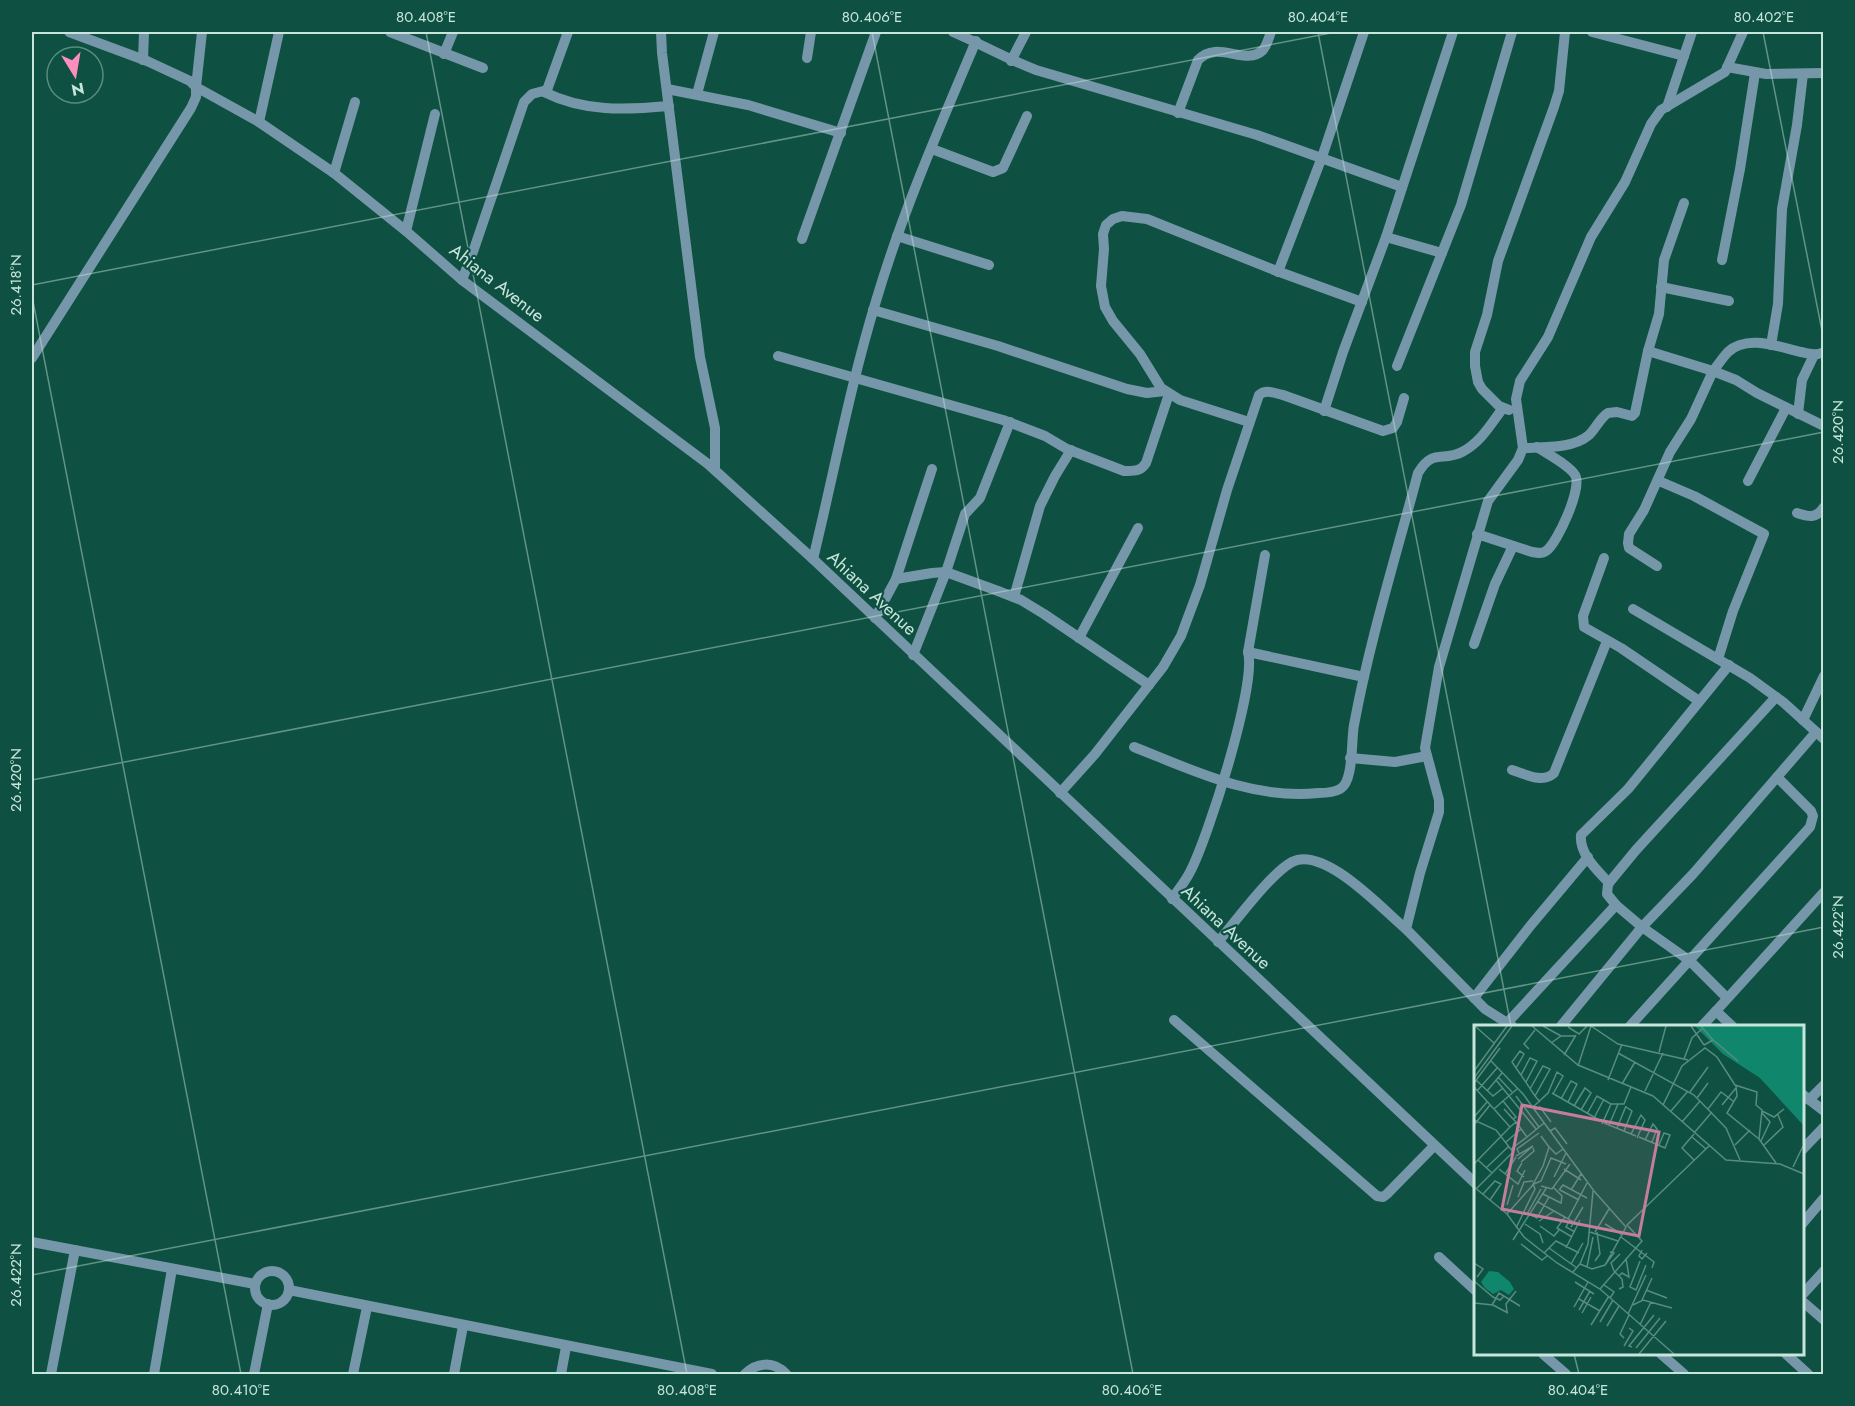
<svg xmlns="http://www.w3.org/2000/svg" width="1855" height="1406" font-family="Jost,sans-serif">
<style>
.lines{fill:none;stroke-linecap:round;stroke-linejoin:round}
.minor{stroke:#7697a9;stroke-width:10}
.ticks{fill:none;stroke:#c7e5db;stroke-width:1.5;stroke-opacity:0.45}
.labels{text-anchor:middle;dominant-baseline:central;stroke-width:4.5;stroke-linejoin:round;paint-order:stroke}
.street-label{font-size:18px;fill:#c7e5db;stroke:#0e5041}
.inset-road{fill:none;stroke:#588c7f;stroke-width:1.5}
.view{fill:#c47e9b;fill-opacity:0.15;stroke:#c47e9b;stroke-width:3}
.inset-edge{fill:none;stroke:#c7e5db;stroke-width:3}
.neatline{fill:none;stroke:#c7e5db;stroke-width:2}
.ticks-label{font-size:15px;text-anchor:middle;fill:#c7e5db}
</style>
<rect width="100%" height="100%" fill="#0e5041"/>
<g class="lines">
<g class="minor">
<polyline points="202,32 196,87 259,122 334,173 406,231 462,280 708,464 813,559 1476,1184"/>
<polyline points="390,32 483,68"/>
<polyline points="661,32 662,53 700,357 715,428 715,470"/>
<path d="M 953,32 C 981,44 1007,59 1036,70 L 1257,135 L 1402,187"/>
<polyline points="1592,32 1684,56"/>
<polyline points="444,54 453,32"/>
<polyline points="807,58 811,32"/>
<polyline points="143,60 144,32"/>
<polyline points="1011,61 1026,32"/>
<polyline points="1727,67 1766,74 1824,73"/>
<polyline points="667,89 748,105 841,133"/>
<path d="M 544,92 C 584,112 625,110 669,106"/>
<polyline points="697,94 714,32"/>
<polyline points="1667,107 1692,32"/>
<path d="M 1178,113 L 1198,60 C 1218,39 1245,67 1263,50 C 1267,45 1269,37 1271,32"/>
<polyline points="259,122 279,32"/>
<polyline points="932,149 993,172 1003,168 1027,116"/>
<polyline points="334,173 355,102"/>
<polyline points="406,231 435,114"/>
<polyline points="897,236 989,265"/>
<polyline points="1386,237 1442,253"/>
<polyline points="802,239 876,32"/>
<polyline points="1722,260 1740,169 1755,73"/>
<polyline points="1278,272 1322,157 1364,32"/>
<polyline points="462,280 474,249 524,102 532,94 547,90 568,32"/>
<polyline points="1661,287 1729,301"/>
<polyline points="873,310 998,346 1127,389 1147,393 1165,391"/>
<polyline points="1771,345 1778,304 1782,209 1797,125 1803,74"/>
<path d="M 1648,351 L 1713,371 C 1718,365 1723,357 1728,352 C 1747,334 1779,347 1801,352 C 1810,354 1815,356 1824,352"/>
<path d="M 778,356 L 1003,420 L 1045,436 L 1067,449 L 1124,471 C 1134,471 1140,472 1146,463 L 1169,394"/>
<polyline points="32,358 191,108 196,97 196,87 190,81 147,61 69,32"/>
<polyline points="1397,366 1461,205 1512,32"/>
<polyline points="1509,410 1499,406 1482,389 1478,382 1475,366 1475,352 1487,315 1498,261 1554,107 1559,91 1565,32"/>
<polyline points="1324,411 1343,352 1386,237 1453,32"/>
<polyline points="1798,414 1802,380 1814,355"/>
<polyline points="1249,422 1180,400 1161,388 1140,354 1113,321 1105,307 1101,286 1104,249 1103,234 1106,225 1113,219 1122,216 1147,219 1274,270 1362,302"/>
<path d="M 1523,448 C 1543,447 1573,449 1589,435 C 1596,428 1600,418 1608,413 L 1617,412 L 1632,416 L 1635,413 L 1648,351 L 1659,314 L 1664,260 L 1684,203"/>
<polyline points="1659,481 1694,496 1764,534 1733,611 1718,659"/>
<polyline points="1748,481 1786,408"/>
<path d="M 1797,513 C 1809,517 1816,519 1824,507"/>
<path d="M 1477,534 L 1532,552 C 1537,553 1542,554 1546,551 C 1557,544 1583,487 1575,475 C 1569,465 1547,454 1537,447"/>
<polyline points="1604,558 1583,616 1584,627 1621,648 1699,701"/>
<path d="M 813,559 C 834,473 850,386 876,301 C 902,213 940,126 976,41"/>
<polyline points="1657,566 1629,548 1628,543 1629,534 1644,510 1670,452 1691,419 1713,371 1736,380 1757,393 1824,426"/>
<polyline points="896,579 932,573 946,572 998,591 1021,600 1044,614 1149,685"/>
<polyline points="1014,597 1040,506 1055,476 1071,450"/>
<polyline points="1633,609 1750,678 1783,702 1824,739"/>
<polyline points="875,618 896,579 932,469"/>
<polyline points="1079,638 1138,528"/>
<polyline points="1474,644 1495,584 1513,546"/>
<polyline points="1248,652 1364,677"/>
<polyline points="913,655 946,572 965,514 980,498 1010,422"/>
<polyline points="1776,697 1636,850 1608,884 1607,894 1616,905 1642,927 1693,874 1816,732"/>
<polyline points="1803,720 1824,676"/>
<path d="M 1134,747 C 1192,770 1253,800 1318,793 C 1325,793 1333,793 1340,789 C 1354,782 1351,740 1354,725 C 1370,639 1396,556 1418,473 C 1433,448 1442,462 1462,452 C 1481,442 1491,424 1503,408"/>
<polyline points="1350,758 1395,762 1427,756"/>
<path d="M 1512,770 C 1525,774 1543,784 1554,773 L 1607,641"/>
<path d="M 1060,793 L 1095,754 L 1163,667 L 1181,636 L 1200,585 L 1227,490 L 1259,395 C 1266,389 1274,393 1283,395 L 1383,431 L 1393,428 L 1397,422 L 1404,398"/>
<path d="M 1609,883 C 1597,870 1579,854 1581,835 L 1628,789 L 1729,665"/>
<path d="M 1172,899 C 1178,890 1185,882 1190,872 C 1208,838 1257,684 1248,652 L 1265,555"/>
<path d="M 1218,942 C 1236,921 1270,874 1292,862 C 1324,845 1383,910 1406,929"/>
<polyline points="1474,998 1531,925 1588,857"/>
<polyline points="1716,1011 1824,892"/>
<polyline points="1174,1020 1377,1196 1383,1197 1387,1194 1434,1146"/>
<polyline points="1508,1022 1616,905"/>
<polyline points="1512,1026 1485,1009 1406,929 1420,873 1439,812 1439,800 1425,748 1439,667 1488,501 1518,460 1523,448 1516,399 1520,381 1548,337 1591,237 1625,182 1651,124 1661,110 1725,72 1743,32"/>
<polyline points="1561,1026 1642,927 1690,961 1726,997"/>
<polyline points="1630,1026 1810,827 1813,816 1811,811 1777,777"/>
<polyline points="1702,1026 1716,1011 1732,1026"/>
<polyline points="1802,1094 1824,1111"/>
<polyline points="1809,1100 1824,1085"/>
<polyline points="1802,1150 1824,1127"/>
<polyline points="1802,1224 1824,1198"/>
<polyline points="32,1242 255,1284"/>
<polyline points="1439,1257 1476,1291"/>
<circle cx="272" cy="1288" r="17"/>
<polyline points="289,1290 712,1374"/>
<polyline points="1802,1295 1824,1271"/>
<polyline points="1802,1301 1824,1320"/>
<polyline points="1543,1354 1566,1374"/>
<polyline points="1661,1354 1684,1374"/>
<polyline points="1786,1354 1808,1374"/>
<polyline points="51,1374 75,1250"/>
<polyline points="154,1374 172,1269"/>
<polyline points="254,1374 268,1304"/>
<polyline points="353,1374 367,1307"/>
<polyline points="454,1374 463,1326"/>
<polyline points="561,1374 566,1347"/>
<path d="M 745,1374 C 757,1362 774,1361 786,1374"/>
</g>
</g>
<path class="ticks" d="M 426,32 L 687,1374M 872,32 L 1133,1374M 1318,32 L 1511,1026M 1763,32 L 1824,341M 32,285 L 1336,32M 32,296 L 241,1374M 32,780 L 1824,432M 32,1275 L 1824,927M 1574,1354 L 1579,1374"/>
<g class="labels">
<g class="street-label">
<text transform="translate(497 283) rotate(38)">Ahiana Avenue</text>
<text transform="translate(872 593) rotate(43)">Ahiana Avenue</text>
<text transform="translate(1226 927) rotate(43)">Ahiana Avenue</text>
</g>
</g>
<g transform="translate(1474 1025)">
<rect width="330" height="330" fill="#0e5041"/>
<path d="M 221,1 L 330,1 L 330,101 L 286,53 L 249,29 ZM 15,246 L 24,247 L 36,257 L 40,264 L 35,270 L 27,265 L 19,269 L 11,263 L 7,257 Z" fill="#10866d"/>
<path class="inset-road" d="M 1,1 L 20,18M 58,1 L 104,40 L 179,71 L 252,135 L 306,139 L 330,149M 69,1 L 87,11M 117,1 L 144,19 L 214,35M 217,1 L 230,20M 227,1 L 239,15M 94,2 L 105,9 L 113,1M 77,18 L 87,11 L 101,11M 230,20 L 239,15 L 264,36M 55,24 L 50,19 L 61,5M 185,27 L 192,1M 144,28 L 220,70 L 252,103 L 266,135M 90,30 L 102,10M 210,34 L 218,13 L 229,3M 17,36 L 49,69 L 120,166 L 152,202 L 131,240 L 118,244 L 106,239 L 98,248M 104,41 L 117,1M 42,43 L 50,29 L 46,26 L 38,37 L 42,43 L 47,50 L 61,71 L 66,77M 0,46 L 33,1M 47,50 L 56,33 L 63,36 L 52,57M 24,52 L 38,67M 0,53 L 38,1M 2,55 L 19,71 L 29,63M 22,55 L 62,104M 134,55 L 148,19M 0,58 L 26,23M 148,59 L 161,37M 262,61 L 263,71 L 253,88 L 285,114M 0,62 L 20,84M 56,64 L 69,41 L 76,44 L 61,71M 3,66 L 23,43M 13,66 L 28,48M 171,66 L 189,28M 216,67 L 234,42M 78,68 L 127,96M 42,71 L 65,102M 223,73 L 234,58M 87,74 L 97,56 L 103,59 L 94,77M 29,76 L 20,84 L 36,102 L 42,97 L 39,94M 137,79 L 150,79 L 157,62M 189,80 L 208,41 L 231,23 L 243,32 L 261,60 L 283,67 L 282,80 L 288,85 L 285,114 L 302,138M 248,80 L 262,63M 100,81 L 111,63 L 117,68 L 107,85M 59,82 L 74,68 L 83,47 L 89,51 L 79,69M 30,84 L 39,94 L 42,92 L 29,76 L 43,64M 234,84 L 247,67 L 259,76M 60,85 L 66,82 L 77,97M 197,86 L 214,66M 288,86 L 300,92 L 310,84M 113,89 L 123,71 L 137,79 L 128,99M 0,92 L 13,77M 120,93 L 130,74M 0,95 L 22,105 L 39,127 L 2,164M 42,97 L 53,112 L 70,98M 208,97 L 226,76M 130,98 L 162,111M 0,100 L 16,80M 135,100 L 144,79M 143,103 L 152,81M 76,106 L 81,103 L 93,119M 150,106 L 158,86 L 152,82M 220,108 L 238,87M 157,109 L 167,90 L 171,95 L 163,113M 165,112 L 191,123 L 196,110 L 190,108 L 185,120M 218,112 L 232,124M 171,115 L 179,99 L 183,104 L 178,117M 287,116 L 296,97 L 288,88M 32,117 L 47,104M 261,120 L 276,105M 289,121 L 309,102 L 304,90M 75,122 L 82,129 L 89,124M 37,124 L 53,112M 45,128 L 43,124 L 65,108M 42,131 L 59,121 L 44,134M 4,135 L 18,148M 220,135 L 208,123 L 220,109M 47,137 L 60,126 L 59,123M 48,138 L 43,146 L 50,152M 0,139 L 36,102M 319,142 L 329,121M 12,143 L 35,121M 25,144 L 44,159 L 51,145M 90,144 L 107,155M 31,149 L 42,132M 80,152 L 92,128M 60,159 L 67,156 L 77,133 L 92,139M 67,161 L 78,164 L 96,139M 0,162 L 33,189 L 50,212 L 83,238 L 126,264 L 200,329M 85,165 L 89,160 L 113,173M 86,165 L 105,175M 97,165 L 107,149M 9,169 L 21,156 L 27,159 L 16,175M 69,169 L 87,178 L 88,171 L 79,162M 44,172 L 50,157 L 59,156M 64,177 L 105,200M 33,180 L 39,160M 33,189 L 58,161 L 69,141 L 75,122 L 67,111M 53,189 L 67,164M 57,190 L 63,193 L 75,172M 91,192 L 83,203 L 98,212M 94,194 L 113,158M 96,195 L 92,202 L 101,207M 65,196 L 80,186M 51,199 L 66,209 L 69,218M 131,199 L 149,210M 66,201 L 80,211 L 85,205M 97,202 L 109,182M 42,203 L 61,164 L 59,159M 116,207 L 144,216M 121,207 L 135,184M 147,212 L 180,237 L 178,243M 39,215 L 73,162M 47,219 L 68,235 L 73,231M 75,223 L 103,243M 92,223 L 106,195M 168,225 L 165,231 L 168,234 L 173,228M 70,228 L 82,216 L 105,228M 121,236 L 126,229 L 123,207M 166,236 L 156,262 L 162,265 L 172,240M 0,238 L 9,244 L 3,252M 97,239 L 109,218M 106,239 L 114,219 L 119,166M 131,240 L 140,228 L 136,227M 113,242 L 119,212M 140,246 L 148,254 L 149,262 L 145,264M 140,246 L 137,238 L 146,229M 145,251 L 148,248 L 155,252 L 152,233M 0,256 L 19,272 L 26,275 L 30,271M 101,257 L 120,269M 130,260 L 140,267 L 136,273M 126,264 L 168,216 L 153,200 L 235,121M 172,265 L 193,273M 105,274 L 126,286M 168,275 L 178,253M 0,278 L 19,280 L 34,288M 18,280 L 25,268 L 46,281M 159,280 L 169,275 L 198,283M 100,282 L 114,257M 105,285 L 116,266M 33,287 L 32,279 L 42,266M 108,288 L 117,272M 154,289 L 172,250M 126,297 L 139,275M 117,300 L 135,271M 166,300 L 177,277M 133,301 L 145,281M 150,313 L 146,309 L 155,290M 150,321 L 159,306 L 155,303M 158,322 L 155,321 L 180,290M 162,323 L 186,293M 165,329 L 192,296"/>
<path class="view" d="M 48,80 L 185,107 L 165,211 L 28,184 Z"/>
<rect width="330" height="330" class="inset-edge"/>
</g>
<rect width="1855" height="1406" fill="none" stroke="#0e5041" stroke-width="66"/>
<g transform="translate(75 75) rotate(169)"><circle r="28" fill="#0e5041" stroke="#588c7f" stroke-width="1.5"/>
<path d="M0-4.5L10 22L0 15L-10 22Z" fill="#fd8ebf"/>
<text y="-9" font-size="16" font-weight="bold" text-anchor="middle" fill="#c7e5db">N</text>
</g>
<rect x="33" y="33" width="1789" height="1340" class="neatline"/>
<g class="ticks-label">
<text x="426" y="22">80.408°E</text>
<text x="872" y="22">80.406°E</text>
<text x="1318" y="22">80.404°E</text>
<text x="1764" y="22">80.402°E</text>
<text transform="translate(16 285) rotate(-90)" y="5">26.418°N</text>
<text transform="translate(1838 432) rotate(-90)" y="5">26.420°N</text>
<text transform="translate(16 780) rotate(-90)" y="5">26.420°N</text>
<text transform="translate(1838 927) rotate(-90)" y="5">26.422°N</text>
<text transform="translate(16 1275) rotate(-90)" y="5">26.422°N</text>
<text x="241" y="1395">80.410°E</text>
<text x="687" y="1395">80.408°E</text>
<text x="1132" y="1395">80.406°E</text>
<text x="1578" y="1395">80.404°E</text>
</g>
</svg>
